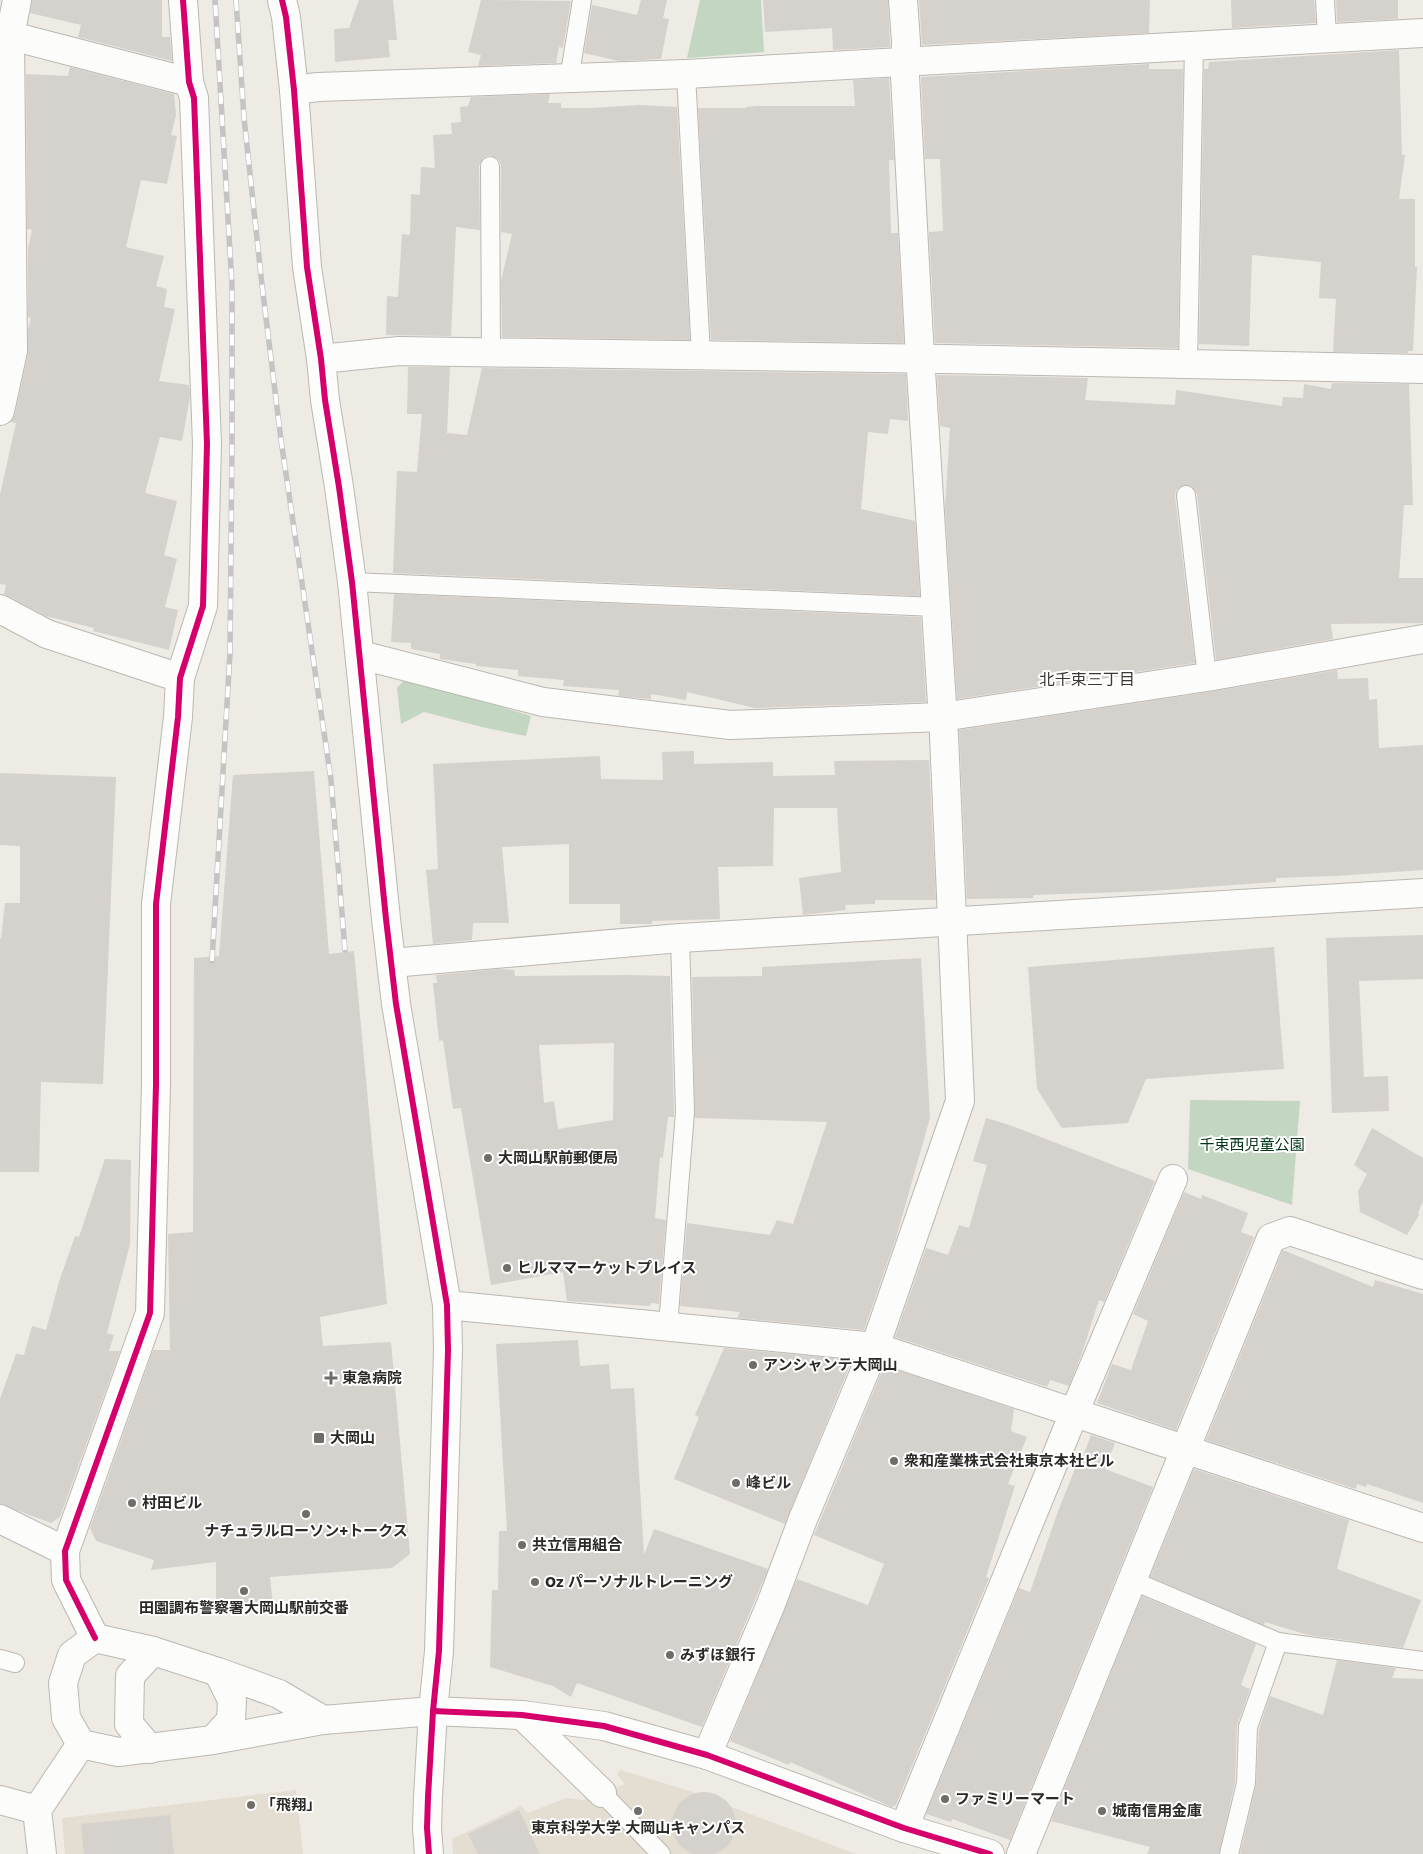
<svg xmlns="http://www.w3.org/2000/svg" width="1423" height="1854" font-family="'Work Sans','Noto Sans JP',sans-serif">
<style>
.built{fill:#e4ddd1}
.green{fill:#c3d6c2}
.building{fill:#d5d1cd;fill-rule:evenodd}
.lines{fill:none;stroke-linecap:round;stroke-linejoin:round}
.lane-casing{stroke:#bbb8b3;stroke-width:20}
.street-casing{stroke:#bbb8b3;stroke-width:30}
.secondary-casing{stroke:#bbb8b3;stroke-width:30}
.lane{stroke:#fcfcfb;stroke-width:18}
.street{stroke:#fcfcfb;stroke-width:28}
.secondary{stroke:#fcfcfb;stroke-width:28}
.rail-casing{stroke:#c4c4c2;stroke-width:5.5}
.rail{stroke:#fff;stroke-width:4;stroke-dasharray:11;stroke-linecap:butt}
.cycleway-casing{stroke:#fff;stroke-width:9}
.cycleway{stroke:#d6006c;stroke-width:6}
.poi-dot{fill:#706d68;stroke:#fff;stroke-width:2}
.labels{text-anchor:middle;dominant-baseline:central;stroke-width:4;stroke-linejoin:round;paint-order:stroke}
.park-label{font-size:15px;fill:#023617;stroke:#fff}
.poi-label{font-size:15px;font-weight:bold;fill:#2c2a26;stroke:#fff;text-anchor:start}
.neighbourhood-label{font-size:16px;fill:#3c372f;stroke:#fff}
</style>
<rect width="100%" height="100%" fill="#eeeae4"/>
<g class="built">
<polygon points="620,1770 687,1790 856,1854 453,1854 452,1839 521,1806 528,1813 566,1798 584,1800 625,1784 617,1774"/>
<polygon points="296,1790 303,1854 65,1854 62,1818"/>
</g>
<g class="green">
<polygon points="700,0 761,0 764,52 687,58"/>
<polygon points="406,678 531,716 526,736 486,728 424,712 401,724 397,688"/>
<polygon points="1190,1100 1300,1101 1292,1205 1188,1169"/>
</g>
<g class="building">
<polygon points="32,0 162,0 162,37 170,37 172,61 78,37 81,25 30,13"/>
<polygon points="359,0 393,0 397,40 388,40 390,57 335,62 334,29 349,28"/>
<polygon points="481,0 571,1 563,48 559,47 556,63 478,66 481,55 468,52"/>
<polygon points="641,0 667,0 663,18 669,19 661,59 619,61 584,53 592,5 637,15"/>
<polygon points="763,0 888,0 890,47 833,50 832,28 765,32"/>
<polygon points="919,0 1150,0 1149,33 922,45"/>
<polygon points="1231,0 1314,0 1316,23 1232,28"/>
<polygon points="1336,0 1398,0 1398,19 1337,22"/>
<polygon points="1399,50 1402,155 1405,155 1399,199 1415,199 1415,267 1417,267 1413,351 1408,351 1408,353 1333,352 1336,299 1319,298 1321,262 1252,255 1249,346 1199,344 1204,69 1208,69 1209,62"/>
<polygon points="1149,64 1149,69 1183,69 1178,348 935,343 929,232 943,231 940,159 925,159 921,77"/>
<polygon points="70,67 174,94 176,115 171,135 177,136 167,184 141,180 126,247 164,256 156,286 167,289 164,307 175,309 159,381 189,385 190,397 182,441 160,437 145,493 177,501 164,555 177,559 165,607 178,610 169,650 93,631 94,628 46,616 4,594 6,585 0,584 0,495 16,423 11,422 15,414 28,354 28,329 31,318 28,317 28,248 32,230 27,229 26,74 68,76"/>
<polygon points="889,78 894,160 889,160 891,233 898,233 904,343 711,340 698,108 746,108 746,107 758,106 855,106 853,80"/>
<polygon points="550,94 548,103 561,103 561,108 590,108 641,105 677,107 690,340 502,337 501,281 512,234 501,232 501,165 499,160 490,155 484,157 479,166 480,230 456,227 451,336 386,335 387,296 398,297 402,234 410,235 411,194 420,195 421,167 435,168 433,135 452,134 451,123 461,122 460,107 468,106 471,97"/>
<polygon points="408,367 450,367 447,433 467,435 482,368 906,374 908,421 890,419 888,434 868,432 861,509 915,521 920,596 393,573 397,471 417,472 422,414 407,414"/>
<polygon points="937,375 1088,378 1085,400 1175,405 1176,390 1282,406 1283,397 1303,398 1304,384 1331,389 1332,383 1409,384 1413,505 1404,505 1399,578 1423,578 1423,623 1331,624 1333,639 1216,660 1197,494 1191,486 1184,485 1176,490 1175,496 1195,663 957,699 945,507 950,428 940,426"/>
<polygon points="394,594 921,617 926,702 755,708 687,692 686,700 651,694 651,699 618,696 619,690 563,686 564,680 518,676 518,670 476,666 476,664 440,659 440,654 411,649 411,643 391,642"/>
<polygon points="1337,670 1338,679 1368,678 1369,700 1377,699 1379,748 1423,745 1423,870 1335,876 1276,878 1276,882 1151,891 1033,895 1033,898 967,899 959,730 1209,692"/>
<polygon points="694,751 694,764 773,762 773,776 835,775 834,761 929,760 936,900 875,900 875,904 845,905 846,910 803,915 799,878 841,872 837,808 774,808 773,866 718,867 720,919 652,921 652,924 620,924 620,904 569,904 569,844 502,847 509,923 473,923 472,940 433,944 426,870 438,869 433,764 600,756 601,779 663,780 662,752"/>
<polygon points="314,771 329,954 354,951 387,1304 320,1317 323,1346 391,1342 410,1554 392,1568 270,1577 273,1606 216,1608 216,1562 151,1570 154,1560 96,1541 90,1528 153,1350 170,1350 168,1234 193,1232 194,958 219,956 233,775"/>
<polygon points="0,773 116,777 103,1084 41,1082 39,1172 0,1172 0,938 1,939 5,903 20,903 20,846 0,845"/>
<polygon points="1423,935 1423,979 1359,981 1364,1077 1388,1076 1389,1111 1332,1113 1326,938"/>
<polygon points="1274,947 1284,1069 1146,1079 1128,1123 1062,1128 1037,1089 1028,967"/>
<polygon points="921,958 930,1118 896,1238 864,1330 737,1318 740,1312 680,1306 687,1223 770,1235 777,1220 793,1224 827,1122 695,1118 692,977 762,976 762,967"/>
<path d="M 499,969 L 514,970 L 515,976 L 628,975 L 670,976 L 674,1112 L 674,1117 L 668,1117 L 663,1158 L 660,1157 L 655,1218 L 666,1220 L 659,1304 L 651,1303 L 650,1306 L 567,1301 L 563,1272 L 491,1285 L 461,1108 L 453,1109 L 443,1040 L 439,1041 L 433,983 L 437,983 L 436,975 ZM 614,1043 L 613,1120 L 558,1129 L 554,1101 L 544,1103 L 539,1045 Z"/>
<polygon points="986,1118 1012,1126 1155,1181 1104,1302 1099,1300 1082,1353 1069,1386 1050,1380 1047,1387 895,1337 926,1248 948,1255 959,1225 969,1228 987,1165 973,1161"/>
<polygon points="1372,1128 1423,1158 1423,1201 1418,1213 1419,1215 1407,1235 1360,1212 1358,1191 1367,1174 1354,1165"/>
<polygon points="105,1159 131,1160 130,1244 107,1333 114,1335 109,1351 120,1351 60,1517 51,1523 0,1504 0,1399 16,1354 24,1355 32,1326 46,1330 59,1282 75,1236 79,1237"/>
<polygon points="1184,1192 1201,1199 1202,1195 1248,1213 1241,1232 1254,1237 1176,1430 1097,1403 1112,1364 1131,1370 1148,1321 1133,1314"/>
<polygon points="1283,1250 1373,1287 1375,1280 1423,1294 1423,1503 1367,1484 1366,1487 1357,1484 1356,1489 1206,1440"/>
<polygon points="578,1340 580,1366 609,1364 611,1389 634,1388 644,1555 654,1529 768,1569 702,1727 577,1683 571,1697 553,1686 490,1667 492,1590 498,1590 499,1531 507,1531 496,1344"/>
<polygon points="724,1348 852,1360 785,1524 674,1479 699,1417 695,1415"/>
<polygon points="884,1366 1014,1409 1011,1431 1027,1437 1008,1484 1015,1486 986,1577 989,1578 896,1805 892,1807 790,1762 789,1765 730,1741 797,1579 868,1605 884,1564 814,1535"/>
<polygon points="1091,1435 1115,1443 1105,1469 1153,1487 1010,1840 952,1819 951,1822 926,1814 1019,1588 1030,1592 1057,1514 1076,1466 1079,1467"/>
<polygon points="1194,1469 1349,1520 1337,1569 1421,1600 1403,1648 1308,1635 1265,1622 1264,1625 1150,1577"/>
<polygon points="1142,1596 1256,1644 1241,1685 1250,1689 1237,1726 1235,1782 1219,1854 1147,1854 1150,1847 1051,1821"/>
<polygon points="1337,1660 1396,1668 1392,1678 1423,1679 1423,1854 1240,1854 1256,1785 1259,1729 1270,1696 1323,1715"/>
<circle cx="704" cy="1824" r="32"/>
<polygon points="519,1810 540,1854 478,1854 468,1834"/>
<polygon points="170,1815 174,1854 84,1854 81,1824"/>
</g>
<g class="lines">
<g class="lane-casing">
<g id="lane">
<polyline points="1325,0 1327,38"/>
<polyline points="686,74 701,355"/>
<polyline points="569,79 582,0"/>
<polyline points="490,166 491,352"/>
<polyline points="1188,365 1194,45"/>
<polyline points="1186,495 1207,677"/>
<polyline points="352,582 935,607"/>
<polyline points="668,1326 685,1112 680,938"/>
<polyline points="1131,1580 1278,1642 1423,1661"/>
<polyline points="0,1659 15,1663"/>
<polyline points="602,1793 661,1854"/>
<polyline points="1229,1854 1246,1783 1248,1727 1278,1642"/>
</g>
</g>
<g class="street-casing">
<g id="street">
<polyline points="0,33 189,82"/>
<polyline points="294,90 318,87 686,74 1423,33"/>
<polyline points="321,359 399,351 943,359 1423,369"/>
<polyline points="0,411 13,351 10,36 17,0"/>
<polyline points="0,609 47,634 180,678"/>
<polyline points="361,655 543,702 730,725 942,717 1207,677 1423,639"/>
<polyline points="447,1305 875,1347 1423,1528"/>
<polyline points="0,1519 65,1551"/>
<polyline points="95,1638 66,1580 65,1551 150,1313 156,1085 156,904 178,717 180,678 203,606 207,444 194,98 189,82 183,0"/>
<polygon points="95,1638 153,1651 218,1672 279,1694 323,1720 213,1740 118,1752 81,1744 66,1718 63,1683 72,1655"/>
<polyline points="433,1711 522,1715 604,1726 707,1755 904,1828 990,1854"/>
<polyline points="522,1715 602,1793"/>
<polyline points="213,1740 231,1720 232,1700 218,1672"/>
<polyline points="150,1749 129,1724 130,1676 153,1651"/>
<polyline points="707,1755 771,1604 803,1519 875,1347 960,1101 944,736 919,339 905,76 906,42 903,0"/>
<polyline points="0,1800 37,1810"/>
<polyline points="904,1828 1074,1413 1173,1179"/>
<polyline points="42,1854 37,1810 81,1744"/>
<polyline points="1021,1854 1271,1238 1290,1231 1423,1275"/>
</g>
</g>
<g class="secondary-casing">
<g id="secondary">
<polyline points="282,0 286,17 294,90 307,267 321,359 325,400 339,487 352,582 386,919 396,1004 447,1305 448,1350 439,1651 433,1711 428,1797 427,1828 429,1854"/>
<polyline points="392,963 680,938 1423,893"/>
<polyline points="323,1720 433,1711"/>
</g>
</g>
<use href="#lane" class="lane"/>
<use href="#street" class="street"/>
<use href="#secondary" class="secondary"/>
<g class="rail-casing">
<g id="rail">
<polyline points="236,0 244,118 262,285 281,440 331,780 345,950"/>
<polyline points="212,961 230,653 232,444 232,285 215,0"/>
</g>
</g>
<use href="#rail" class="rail"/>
<g class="cycleway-casing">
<g id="cycleway">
<polyline points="282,0 286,17 294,90 307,267 321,359 325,400 339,487 352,582 386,919 396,1004 447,1305 448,1350 439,1651 433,1711 428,1797 427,1828 429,1854"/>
<polyline points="95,1638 66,1580 65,1551 150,1313 156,1085 156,904 178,717 180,678 203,606 207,444 194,98 189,82 183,0"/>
<polyline points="433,1711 522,1715 604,1726 707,1755 904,1828 990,1854"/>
</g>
</g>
<use href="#cycleway" class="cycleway"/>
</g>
<g class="poi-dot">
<circle cx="488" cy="1158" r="5"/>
<circle cx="507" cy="1268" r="5"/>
<circle cx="753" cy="1365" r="5"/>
<path d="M328.5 1370.5h5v5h5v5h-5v5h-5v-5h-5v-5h5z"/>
<rect x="313" y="1432" width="12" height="12" rx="2.5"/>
<circle cx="894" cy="1461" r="5"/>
<circle cx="736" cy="1483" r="5"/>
<circle cx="132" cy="1503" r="5"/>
<circle cx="306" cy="1514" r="5"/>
<circle cx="522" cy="1545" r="5"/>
<circle cx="535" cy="1582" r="5"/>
<circle cx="244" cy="1591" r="5"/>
<circle cx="670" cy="1655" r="5"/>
<circle cx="945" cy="1799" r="5"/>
<circle cx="251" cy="1805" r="5"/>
<circle cx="638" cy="1811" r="5"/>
<circle cx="1102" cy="1811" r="5"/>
</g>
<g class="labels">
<g class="park-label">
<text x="1252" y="1145">千束西児童公園</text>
</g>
<g class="poi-label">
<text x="498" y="1158">大岡山駅前郵便局</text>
<text x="517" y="1268">ヒルママーケットプレイス</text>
<text x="763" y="1365">アンシャンテ大岡山</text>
<text x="342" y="1378">東急病院</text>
<text x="330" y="1438">大岡山</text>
<text x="904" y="1461">衆和産業株式会社東京本社ビル</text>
<text x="746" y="1483">峰ビル</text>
<text x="142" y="1503">村田ビル</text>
<text x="306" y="1531" text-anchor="middle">ナチュラルローソン+トークス</text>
<text x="532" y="1545">共立信用組合</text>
<text x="545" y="1582">Oz パーソナルトレーニング</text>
<text x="244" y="1608" text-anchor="middle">田園調布警察署大岡山駅前交番</text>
<text x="680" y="1655">みずほ銀行</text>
<text x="955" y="1799">ファミリーマート</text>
<text x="261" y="1805">「飛翔」</text>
<text x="1112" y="1811">城南信用金庫</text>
<text x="638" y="1828" text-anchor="middle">東京科学大学 大岡山キャンパス</text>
</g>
<g class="neighbourhood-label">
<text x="1087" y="679">北千束三丁目</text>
</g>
</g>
</svg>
